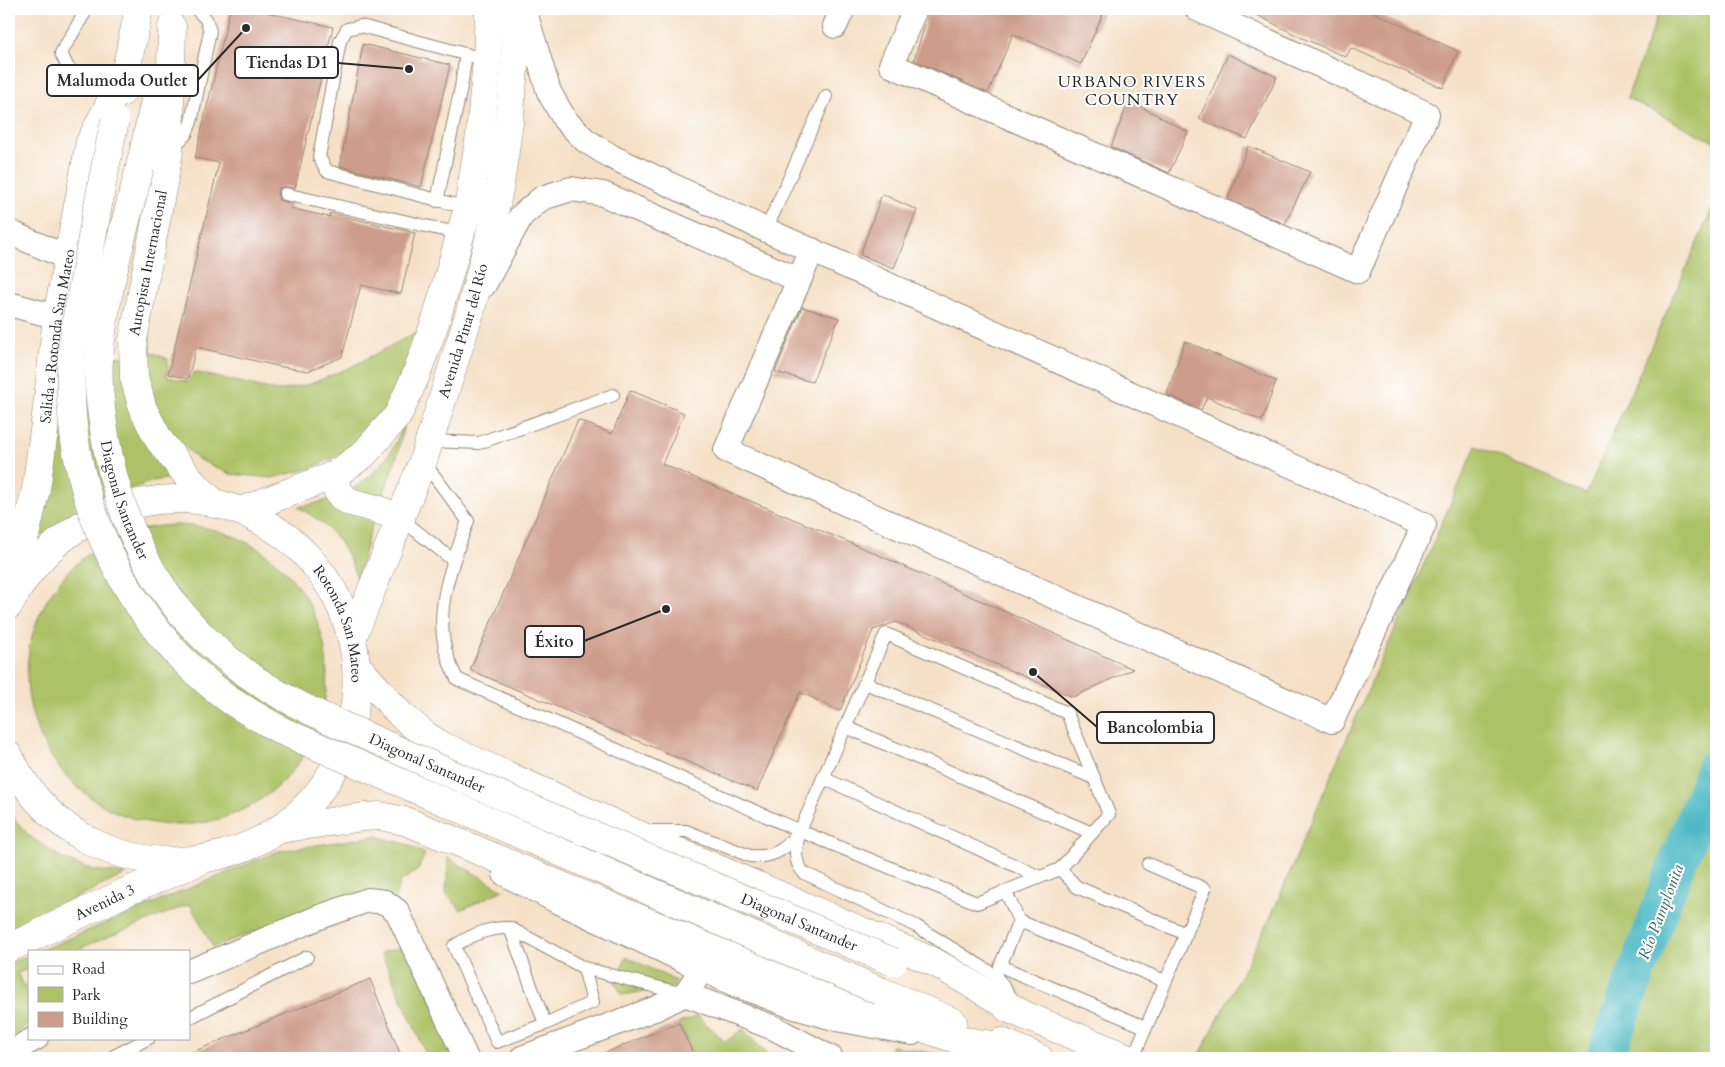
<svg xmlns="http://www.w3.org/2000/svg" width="1725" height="1067" font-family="Cardo,serif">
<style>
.green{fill:#adc266;stroke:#6c7648}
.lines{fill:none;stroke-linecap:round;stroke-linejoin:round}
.river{stroke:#48b7c2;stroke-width:38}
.building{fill:#ce9c8a}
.service-casing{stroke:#908678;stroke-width:14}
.minor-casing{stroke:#908678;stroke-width:26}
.secondary-casing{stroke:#908678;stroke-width:29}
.primary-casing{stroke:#908678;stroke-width:29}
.service{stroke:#fff;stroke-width:12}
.minor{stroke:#fff;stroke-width:24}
.secondary{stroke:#fff;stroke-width:28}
.primary{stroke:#fff;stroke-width:28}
.primary-bridge-casing{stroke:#908678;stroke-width:29;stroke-linecap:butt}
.primary-bridge{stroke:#fff;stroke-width:28}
.labels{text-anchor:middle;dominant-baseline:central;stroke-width:4;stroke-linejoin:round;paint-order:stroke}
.street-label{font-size:15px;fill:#2b2b2b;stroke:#fff}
.neighbourhood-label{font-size:16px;letter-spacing:1px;fill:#2b2b2b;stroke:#fff}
.water-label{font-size:16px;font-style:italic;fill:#376367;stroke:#fff}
.leader{fill:none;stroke:#2b2b2b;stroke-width:2}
.callout-dot{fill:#2b2b2b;stroke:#fff;stroke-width:2}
.callout{fill:#fff;stroke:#2b2b2b;stroke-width:2}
.callout-label{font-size:16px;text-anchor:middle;font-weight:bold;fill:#2b2b2b}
</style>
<rect width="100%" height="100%" fill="#fff"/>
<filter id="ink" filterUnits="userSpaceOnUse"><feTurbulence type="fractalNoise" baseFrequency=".02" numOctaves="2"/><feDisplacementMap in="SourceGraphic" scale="10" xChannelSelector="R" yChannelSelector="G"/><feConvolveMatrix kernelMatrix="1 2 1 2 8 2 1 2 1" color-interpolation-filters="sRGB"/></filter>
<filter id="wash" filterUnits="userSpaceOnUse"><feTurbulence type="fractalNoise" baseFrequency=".0096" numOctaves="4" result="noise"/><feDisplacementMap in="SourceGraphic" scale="20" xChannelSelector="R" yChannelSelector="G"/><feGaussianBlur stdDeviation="1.12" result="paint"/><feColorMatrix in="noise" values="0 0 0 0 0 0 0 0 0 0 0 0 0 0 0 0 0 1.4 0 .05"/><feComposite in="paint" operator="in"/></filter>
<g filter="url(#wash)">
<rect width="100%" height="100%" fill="#f5e0c6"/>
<g class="green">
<polygon points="1660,9 1716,9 1716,143 1627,98"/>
<polygon points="1716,200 1716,1058 1198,1058 1272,914 1343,747 1476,446 1586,494"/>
<polygon points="415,333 421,338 395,398 372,427 345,452 312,468 272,478 230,474 198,459 174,437 157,411 148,379 148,351 168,359 167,377 188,382 194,372 278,391 310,384 349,368"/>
<polygon points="74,351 123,357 177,477 153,481 122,492 50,536 38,533"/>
<path d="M 406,417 L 397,456 L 370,531 L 357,579 C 346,544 330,525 298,507 C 339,500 369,485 392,450 C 398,440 401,427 406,417 Z"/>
<circle cx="177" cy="675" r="150"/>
<polygon points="9,812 29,836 63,859 93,870 126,874 9,929"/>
<polygon points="375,836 406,844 425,854 418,870 400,882 392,910 358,892 213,947 190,904 73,951 39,951 279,851"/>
<polygon points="448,858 503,890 461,910 446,893"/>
<polygon points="408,945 459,1058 428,1058 381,953"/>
<polygon points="29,955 29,969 17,973 29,995 29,1023 9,1041 9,963"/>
<polygon points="627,957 676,981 673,987 622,995 614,980"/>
<polygon points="698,1016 725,1042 743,1029 770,1058 695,1058 679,1023"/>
<polygon points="892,1046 958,1058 887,1058"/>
</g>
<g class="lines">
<polyline class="river" points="1605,1058 1674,871 1716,766"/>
</g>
<g id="blocks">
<g class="building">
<polygon points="230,9 251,9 333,27 295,188 286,186 279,188 277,193 279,200 291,204 290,208 329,217 330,213 415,233 401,294 361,285 342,357 308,371 277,366 196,347 188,379 168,374 219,163 195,158"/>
<polygon points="930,9 1105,9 1081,64 1013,34 988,93 914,60"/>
<polygon points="1245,9 1366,9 1458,51 1443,88 1351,48 1346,57 1300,37"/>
<polygon points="363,44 450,65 421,187 340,166"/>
<polygon points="1228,54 1277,77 1247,139 1199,119"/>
<polygon points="1129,100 1188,132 1169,173 1111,147"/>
<polygon points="1248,146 1310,172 1285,224 1228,199"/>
<polygon points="882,194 917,210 894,268 860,255"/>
<polygon points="802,307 839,318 812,382 775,372"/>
<polygon points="1185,341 1276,381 1262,421 1207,397 1201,410 1167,394"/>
<polygon points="630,390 684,413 662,464 872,552 1133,669 1073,697 896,622 873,630 840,711 800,692 757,791 470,670 578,420 612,434"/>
<polygon points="370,979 402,1058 178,1058"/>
<polygon points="679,1023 695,1058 593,1058 631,1042"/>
</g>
</g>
</g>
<g filter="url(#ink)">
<use href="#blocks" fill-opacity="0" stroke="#908678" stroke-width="1"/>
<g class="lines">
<g class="service-casing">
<g id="service">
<polyline points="87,9 61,53 68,68 81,77 124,74"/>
<polyline points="173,148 186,134 191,122 210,31 206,19 196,9"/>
<polyline points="285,194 461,234"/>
<polyline points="437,201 461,87 466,54"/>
<polyline points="468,208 327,171 319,157 340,41 347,29 361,26 487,60"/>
<polyline points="766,230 826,96"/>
<polyline points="430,441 479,443 613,395"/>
<path d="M 423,461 L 468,521 C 452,563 432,612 448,658 C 450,665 454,672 457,679 L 800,831 L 977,903 L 1060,869 L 1109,814 L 1067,713 L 886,634 L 800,831 C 796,846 792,860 804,873 L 916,926 L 995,975 L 1013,1000"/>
<polyline points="401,519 453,560"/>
<polyline points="865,683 1094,778"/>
<polyline points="846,727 1092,833"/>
<polyline points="823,778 1040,877"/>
<path d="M 648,831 L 686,831 L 750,856 C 771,858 785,851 797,834"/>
<polyline points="1060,869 1077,887 1186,934"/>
<polyline points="1006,892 1019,921 1165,981"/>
<polyline points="1019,921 1000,966 1145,1027"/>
<polyline points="510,928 545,1024"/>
<path d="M 584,968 L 593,1002 L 545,1024 L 497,1042 L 454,946 C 472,935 489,927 510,928 L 584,968 L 683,994"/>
<polyline points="189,1018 307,957"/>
<polyline points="110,1058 149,1038"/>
<polyline points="1133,1058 1205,889 1148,864"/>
</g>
</g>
<g class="minor-casing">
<g id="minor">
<polyline points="524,9 549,92 565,120 585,140 612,157 766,230 1424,525 1332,721 726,450 812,250"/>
<polyline points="915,9 891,65 1358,271 1427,114 1197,9"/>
<polyline points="835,26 843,9"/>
<polyline points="9,232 68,258"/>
<polyline points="484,285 521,216 542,198 571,189 603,194 799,280"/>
<polyline points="9,304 57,317"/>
<polyline points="505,874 557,901 732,983 795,1007 837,1019 912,1033"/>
<polyline points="189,972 317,918 368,900 385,902 397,911 466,1058"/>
<polyline points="685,994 774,1028 831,1058"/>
<polyline points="9,1057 25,1044 36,1038"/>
<polyline points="522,1058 657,1008 685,994 702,970"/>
</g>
</g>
<g class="secondary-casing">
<g id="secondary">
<path id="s1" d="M 9,948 L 126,892 L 202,860"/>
</g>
</g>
<g class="primary-casing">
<g id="primary">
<polyline points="172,27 169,152 133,340 134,377 143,409 159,440 194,484 215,504"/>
<polyline points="121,93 139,9"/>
<polyline points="140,167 159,83"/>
<polyline points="334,475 337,490 341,496 350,502 377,509 401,519"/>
<polyline points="241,511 334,475 363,455 398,415 416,375 436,320 468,208 480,135 487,60 489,9"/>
<path id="s2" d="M 13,587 L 36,489 L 46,416 L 57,317 L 90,142 L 125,74"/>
<path id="s3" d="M 9,605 C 43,540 100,501 175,499 C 227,498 281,524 314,564 C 344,600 360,646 356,693 C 341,880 90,925 9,756"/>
<path id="s4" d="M 352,639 L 423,461 L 471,309 L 489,239 L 500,184 L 509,123 L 515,58 L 516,9"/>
<polyline points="356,665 400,714 425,735 441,745 477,762 630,831 936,963 1024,1015"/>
<polyline points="279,829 364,817 380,816 405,821 465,845 766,972 838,1000 959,1040 1018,1049"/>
<polyline points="880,991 953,1022"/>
<polyline points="1007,1008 1128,1058"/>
<polyline points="1002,1042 1039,1058"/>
</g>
</g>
<use href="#service" class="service"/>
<use href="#minor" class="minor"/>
<use href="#secondary" class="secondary"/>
<use href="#primary" class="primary"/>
<g class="primary-bridge-casing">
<g id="primary-bridge">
<path d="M 115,121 C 104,168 96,217 87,265 C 81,297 72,334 71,366 C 66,494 125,625 230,700 C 246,711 265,721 282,731 L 880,991"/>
<path id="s5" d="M 140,167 C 124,230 104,294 99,360 C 97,384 101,411 105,436 C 121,536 168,620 253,678 C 288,702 327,719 366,736 C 399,751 432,765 465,780 C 607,842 750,901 893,962"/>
</g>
</g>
<use href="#primary-bridge" class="primary-bridge"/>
</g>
</g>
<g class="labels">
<g class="street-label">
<text transform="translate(148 263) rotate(-79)">Autopista Internacional</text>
<text stroke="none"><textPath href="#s4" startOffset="328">Avenida Pinar del Río</textPath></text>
<text stroke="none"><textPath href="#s2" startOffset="255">Salida a Rotonda San Mateo</textPath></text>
<text stroke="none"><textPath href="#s5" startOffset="341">Diagonal Santander</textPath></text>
<text stroke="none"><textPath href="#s3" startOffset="432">Rotonda San Mateo</textPath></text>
<text stroke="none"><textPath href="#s5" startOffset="760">Diagonal Santander</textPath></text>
<text stroke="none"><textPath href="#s1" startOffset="106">Avenida 3</textPath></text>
<text stroke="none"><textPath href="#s5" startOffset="1165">Diagonal Santander</textPath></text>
</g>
<g class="neighbourhood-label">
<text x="1132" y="82">URBANO RIVERS<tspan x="1132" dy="18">COUNTRY</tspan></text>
</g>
<g class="water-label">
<text transform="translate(1661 912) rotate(-69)">Río Pamplonita</text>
</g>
</g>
<path class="leader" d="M409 69L338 63M246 28L198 80M666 609L584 641M1033 672L1097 727"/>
<g class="callout-dot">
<circle cx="409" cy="69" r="5"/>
<circle cx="246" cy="28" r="5"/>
<circle cx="666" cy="609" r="5"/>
<circle cx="1033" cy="672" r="5"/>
</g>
<g class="callout">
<rect x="235" y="47" width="103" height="31" rx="5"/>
<rect x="47" y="65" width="151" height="31" rx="5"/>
<rect x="525" y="626" width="59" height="31" rx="5"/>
<rect x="1097" y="712" width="117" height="31" rx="5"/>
</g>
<g class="callout-label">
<text x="287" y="68">Tiendas D1</text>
<text x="122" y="86">Malumoda Outlet</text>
<text x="554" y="647">Éxito</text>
<text x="1155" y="733">Bancolombia</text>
</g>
<rect width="1725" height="1067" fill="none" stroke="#fff" stroke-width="30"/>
<rect x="28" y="950" width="162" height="90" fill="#ffffff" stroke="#aaaaaa"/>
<rect x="38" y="966" width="25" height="8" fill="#ffffff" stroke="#aaaaaa"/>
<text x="72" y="974" font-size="15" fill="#2b2b2b">Road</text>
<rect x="38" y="987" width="25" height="15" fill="#adc266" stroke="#aaaaaa"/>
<text x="72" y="1000" font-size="15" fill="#2b2b2b">Park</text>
<rect x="38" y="1012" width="25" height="15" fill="#ce9c8a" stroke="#aaaaaa"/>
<text x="72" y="1024" font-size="15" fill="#2b2b2b">Building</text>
</svg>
